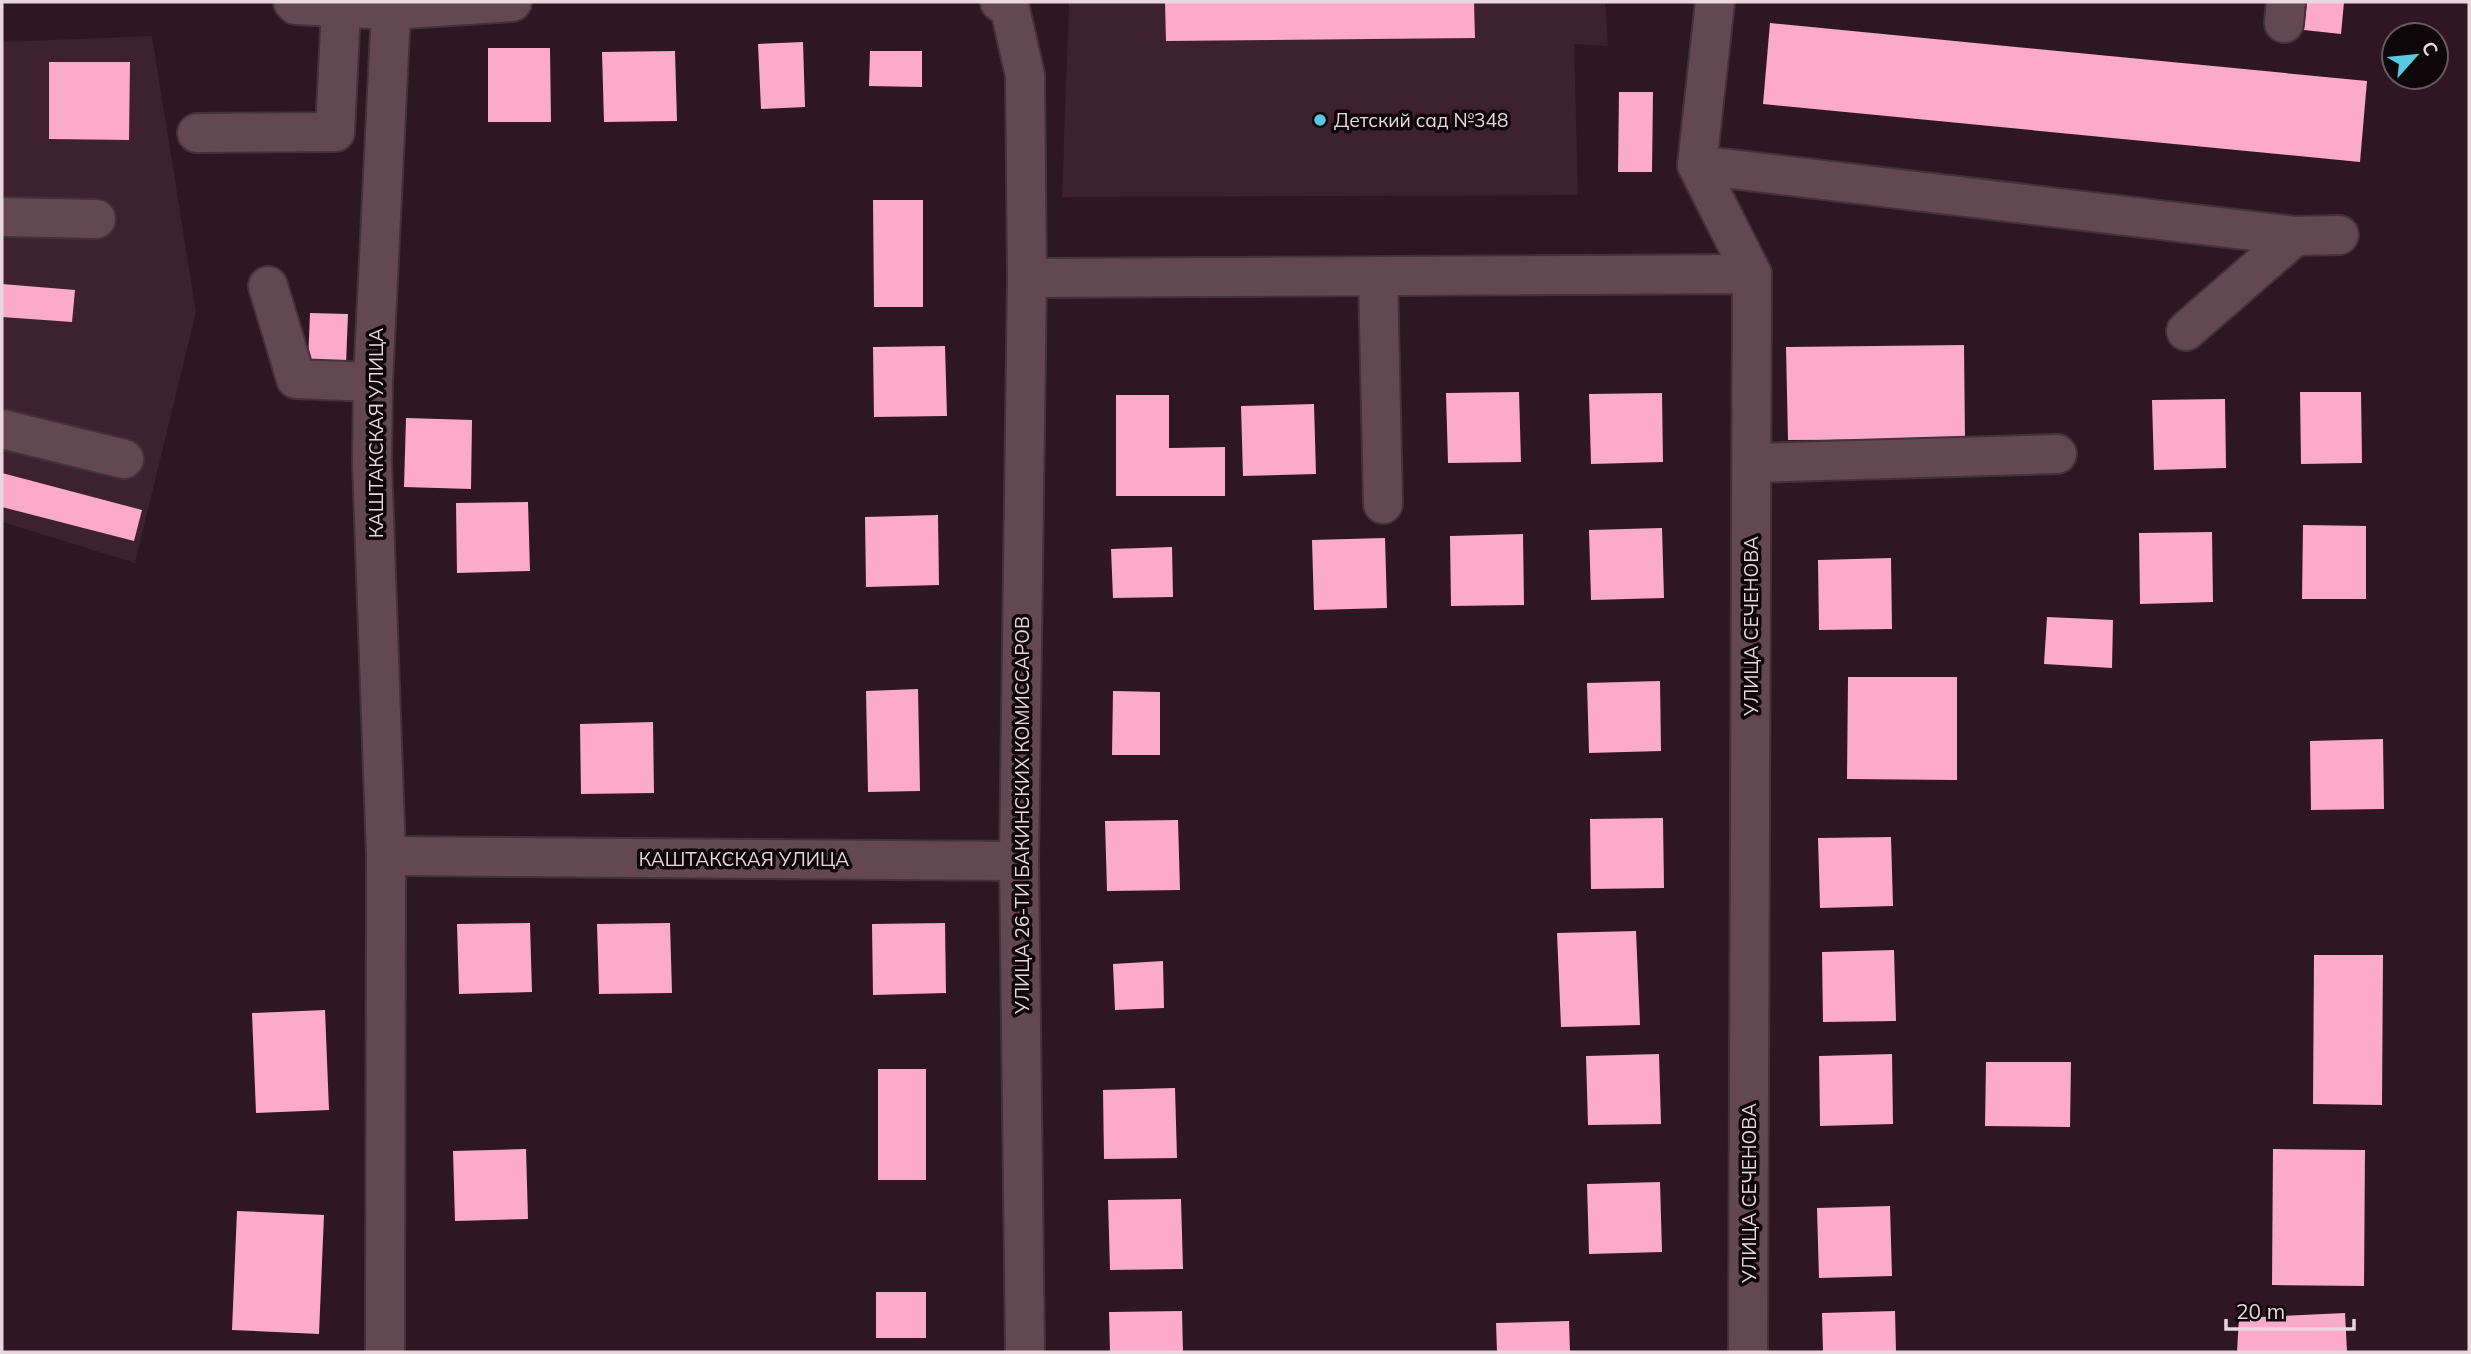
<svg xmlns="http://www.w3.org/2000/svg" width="2471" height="1354" font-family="Mulish,sans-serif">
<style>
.built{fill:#3d212c}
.building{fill:#fbaac9}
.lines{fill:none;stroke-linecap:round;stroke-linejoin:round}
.minor-casing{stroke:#433238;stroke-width:42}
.minor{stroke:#634852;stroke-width:38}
.poi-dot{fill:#57c9e2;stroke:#0f0609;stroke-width:2.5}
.labels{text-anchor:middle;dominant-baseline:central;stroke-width:7;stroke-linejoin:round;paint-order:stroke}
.poi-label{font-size:19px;fill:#e8d7dd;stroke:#0f0609;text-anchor:start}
.street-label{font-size:19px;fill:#e8d7dd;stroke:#0f0609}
</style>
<rect width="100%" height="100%" fill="#2e1720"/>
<g class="built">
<polygon points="1069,2 1605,2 1608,46 1574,44 1578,195 1062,197"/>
<polygon points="152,36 196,312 135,563 2,522 2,42"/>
</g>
<g class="building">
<polygon points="1165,2 1474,2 1475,38 1166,41"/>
<polygon points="2307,2 2344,2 2341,34 2304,30"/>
<polygon points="1770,23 2367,81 2360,162 1763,104"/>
<polygon points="803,42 805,107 761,109 758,44"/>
<polygon points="488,48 550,48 551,122 488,122"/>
<polygon points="675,51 677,121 604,122 602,52"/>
<polygon points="870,51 922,51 922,87 869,86"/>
<polygon points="49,62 130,62 129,140 49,139"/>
<polygon points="1619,92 1653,92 1652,172 1618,172"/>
<polygon points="873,200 923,200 923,307 874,307"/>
<polygon points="2,284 75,290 72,322 2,317"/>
<polygon points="310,313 348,314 346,364 308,363"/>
<polygon points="1964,345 1965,439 1788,440 1786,347"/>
<polygon points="945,346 947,416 874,417 873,347"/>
<polygon points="1519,392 1521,462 1448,463 1446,393"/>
<polygon points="2300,392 2361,392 2362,463 2301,464"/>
<polygon points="1662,393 1663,462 1591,464 1589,394"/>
<polygon points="1116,395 1169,395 1169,448 1225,447 1225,496 1116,496"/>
<polygon points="2225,399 2226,468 2154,470 2152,400"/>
<polygon points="1314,404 1316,474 1243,476 1241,406"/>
<polygon points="406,418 472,420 471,489 404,487"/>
<polygon points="2,473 142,510 134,541 2,507"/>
<polygon points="528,502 530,571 457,573 456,503"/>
<polygon points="938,515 939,585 866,587 865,517"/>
<polygon points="2303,525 2366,526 2366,599 2302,599"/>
<polygon points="1662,528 1664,598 1591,600 1589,530"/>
<polygon points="2212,532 2213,602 2140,604 2139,533"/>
<polygon points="1523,534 1524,605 1451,606 1450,536"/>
<polygon points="1385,538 1387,608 1314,610 1312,540"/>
<polygon points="1172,547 1173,597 1113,598 1111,549"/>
<polygon points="1891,558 1892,629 1819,630 1818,560"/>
<polygon points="2047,617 2113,620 2112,668 2044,664"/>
<polygon points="1848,677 1957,677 1957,780 1847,779"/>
<polygon points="1660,681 1661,751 1589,753 1587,683"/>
<polygon points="918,689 920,791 868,792 866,691"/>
<polygon points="1113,691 1160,692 1160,755 1112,755"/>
<polygon points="653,722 654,793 581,794 580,724"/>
<polygon points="2383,739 2384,809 2311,810 2310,741"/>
<polygon points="1663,818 1664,888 1591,889 1590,819"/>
<polygon points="1178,820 1180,890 1107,891 1105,821"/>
<polygon points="1891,837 1893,906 1820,908 1818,838"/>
<polygon points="530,923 532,992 459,994 457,924"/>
<polygon points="670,923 672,993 599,994 597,924"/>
<polygon points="945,923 946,993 873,995 872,924"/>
<polygon points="1636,931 1640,1025 1561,1027 1557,933"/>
<polygon points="1894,950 1896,1021 1823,1022 1822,952"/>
<polygon points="2314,955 2383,955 2382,1105 2313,1104"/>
<polygon points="1163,961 1164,1008 1115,1010 1113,964"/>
<polygon points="325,1010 329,1110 256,1113 252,1013"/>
<polygon points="1659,1054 1661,1124 1588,1125 1586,1056"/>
<polygon points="1892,1054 1893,1124 1820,1126 1819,1056"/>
<polygon points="1986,1062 2071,1062 2070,1127 1985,1126"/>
<rect x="878" y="1069" width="48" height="111"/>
<polygon points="1175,1088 1177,1158 1104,1159 1103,1090"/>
<polygon points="526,1149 528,1219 455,1221 453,1151"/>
<polygon points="2273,1149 2365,1150 2364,1286 2272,1285"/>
<polygon points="1660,1182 1662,1252 1589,1254 1587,1184"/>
<polygon points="1181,1199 1183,1269 1110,1270 1108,1200"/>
<polygon points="1890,1206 1892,1276 1819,1278 1817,1208"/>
<polygon points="237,1211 324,1215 319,1334 232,1330"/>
<rect x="876" y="1292" width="50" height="46"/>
<polygon points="1182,1311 1183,1352 1110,1352 1109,1312"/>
<polygon points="1895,1311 1896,1352 1823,1352 1822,1313"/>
<polygon points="2345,1313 2347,1352 2237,1352 2239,1318"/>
<polygon points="1569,1321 1570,1352 1497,1352 1496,1323"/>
</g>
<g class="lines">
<g class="minor-casing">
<g id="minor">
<polyline points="293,2 296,5 391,10 512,2"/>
<polyline points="1000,2 1010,9 1025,75 1027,278 1019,861 1025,1352"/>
<polyline points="1715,2 1697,165 1752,274"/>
<polyline points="2284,23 2286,2"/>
<polyline points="197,133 335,132 341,8"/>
<polyline points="1697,165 2295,236 2339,235"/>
<polyline points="2,217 96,219"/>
<polyline points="1378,276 1383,504"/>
<polyline points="1027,278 1752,274 1748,1352"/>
<polyline points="268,286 296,379 373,382"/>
<polyline points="2186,331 2295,236"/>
<polyline points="2,429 124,459"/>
<polyline points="1752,463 2057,454"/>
<polyline points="386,856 1019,861"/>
<polyline points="385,1352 386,856 372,462 373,382 391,10"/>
</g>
</g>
<use href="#minor" class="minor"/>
</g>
<circle class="poi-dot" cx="1320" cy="120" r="7"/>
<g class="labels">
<g class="poi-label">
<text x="1334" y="120">Детский сад №348</text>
</g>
<g class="street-label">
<text transform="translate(376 433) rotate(-90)">КАШТАКСКАЯ УЛИЦА</text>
<text transform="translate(1751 626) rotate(-90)">УЛИЦА СЕЧЕНОВА</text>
<text transform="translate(1022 815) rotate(-90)">УЛИЦА 26-ТИ БАКИНСКИХ КОМИССАРОВ</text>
<text x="744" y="859">КАШТАКСКАЯ УЛИЦА</text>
<text transform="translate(1749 1193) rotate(-90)">УЛИЦА СЕЧЕНОВА</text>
</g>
</g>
<rect width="2471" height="1354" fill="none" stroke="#e8d7dd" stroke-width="7"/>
<g transform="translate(2415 56) rotate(63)"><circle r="33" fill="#0f0609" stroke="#665a5e" stroke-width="2"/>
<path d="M0-5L12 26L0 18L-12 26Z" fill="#57c9e2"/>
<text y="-10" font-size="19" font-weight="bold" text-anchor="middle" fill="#e8d7dd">С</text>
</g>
<path d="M2226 1319v10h128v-10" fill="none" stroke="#e8d7dd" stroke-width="3.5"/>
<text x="2236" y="1319" font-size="21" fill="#e8d7dd" stroke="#0f0609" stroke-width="5" paint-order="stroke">20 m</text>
</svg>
